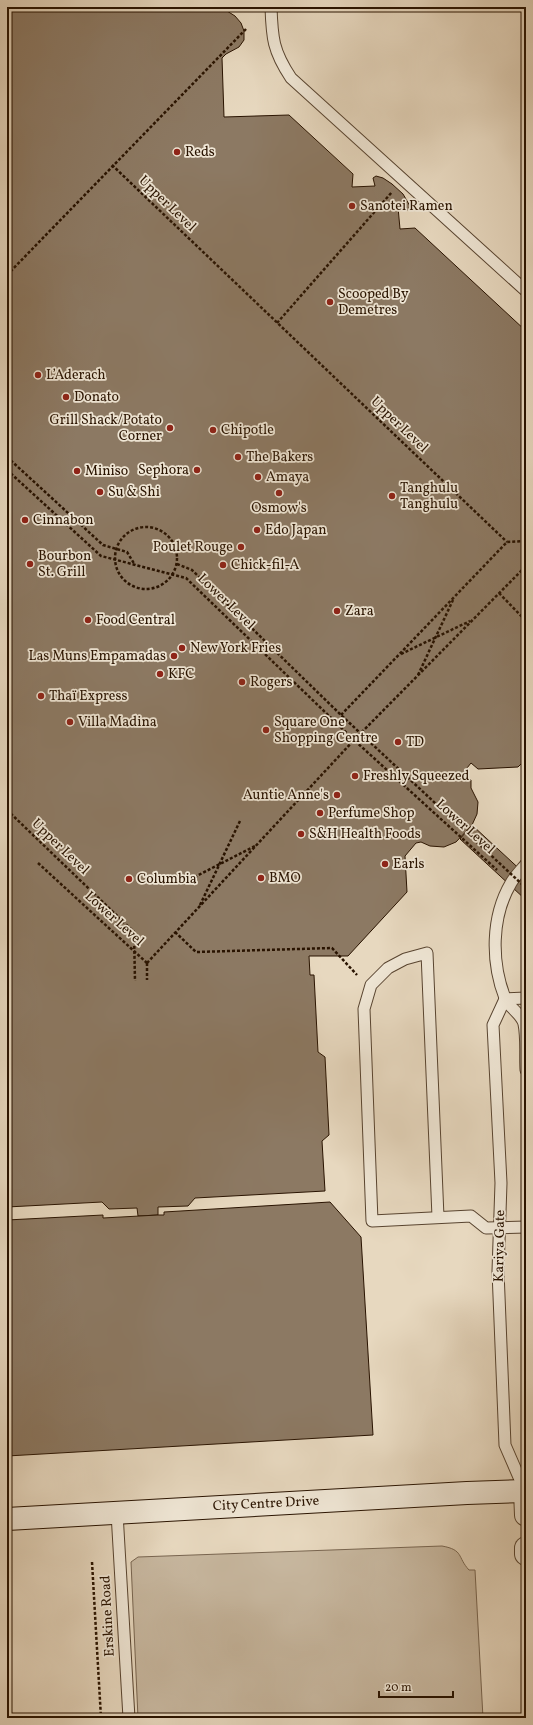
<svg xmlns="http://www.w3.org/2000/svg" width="533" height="1725" font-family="Vollkorn,serif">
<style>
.green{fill:#c7b79f;stroke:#786550}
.building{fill:#8c7963;stroke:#291300}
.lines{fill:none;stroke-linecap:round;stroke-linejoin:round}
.lane-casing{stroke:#584430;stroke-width:13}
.street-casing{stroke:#584430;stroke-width:24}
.secondary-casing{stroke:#291300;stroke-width:24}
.path{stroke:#291300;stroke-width:2.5;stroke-dasharray:3 2;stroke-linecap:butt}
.lane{stroke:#efe6d5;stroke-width:11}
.street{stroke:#efe6d5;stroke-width:22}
.secondary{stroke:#efe6d5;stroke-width:22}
.path-bridge{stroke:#291300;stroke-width:2.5;stroke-dasharray:3 2;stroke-linecap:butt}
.poi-dot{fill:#8f2418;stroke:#efe6d5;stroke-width:1.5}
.labels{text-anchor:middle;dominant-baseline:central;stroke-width:3.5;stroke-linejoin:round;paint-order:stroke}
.poi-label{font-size:14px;fill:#291300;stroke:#efe6d5;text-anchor:start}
.street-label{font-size:14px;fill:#291300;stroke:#efe6d5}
</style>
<rect width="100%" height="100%" fill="#e7d8bf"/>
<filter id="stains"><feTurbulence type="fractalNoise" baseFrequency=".005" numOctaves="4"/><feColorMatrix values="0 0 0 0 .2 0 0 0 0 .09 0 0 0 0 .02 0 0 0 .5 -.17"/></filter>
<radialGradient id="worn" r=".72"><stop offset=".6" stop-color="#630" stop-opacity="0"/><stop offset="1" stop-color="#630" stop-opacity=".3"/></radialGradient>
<path class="green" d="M 442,1546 C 464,1550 457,1557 469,1570 L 475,1570 L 483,1718 L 138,1718 L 131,1562 L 138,1557 Z"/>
<g class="building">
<polygon points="7,7 219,7 219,10 227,11 235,16 241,23 244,31 244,40 239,47 226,54 222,58 224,117 289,115 353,174 352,187 375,186 373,178 376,176 383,178 392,184 403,194 410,206 408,210 398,207 400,229 415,228 526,331 526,759 518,767 478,769 471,763 463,773 471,780 471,788 478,802 477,814 472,825 456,842 444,847 430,846 421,842 416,843 405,856 407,892 348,956 309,956 310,975 314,975 318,1052 325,1057 329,1135 322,1141 325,1191 195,1198 188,1206 158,1207 158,1215 138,1216 137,1208 109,1209 102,1202 7,1207"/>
<polygon points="472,825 526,875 526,900 460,839"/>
<polygon points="330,1202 361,1237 373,1435 7,1456 7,1220 103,1215 103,1218 158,1215 164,1215 164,1212"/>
</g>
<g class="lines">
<g class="lane-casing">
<g id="lane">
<path d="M 271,7 C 272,38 273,51 291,78 L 526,291"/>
<path d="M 526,864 C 521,870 515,876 511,883 C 491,917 491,962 505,998 C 508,1007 522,1014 524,1024 C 527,1039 525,1055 526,1070"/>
<polyline points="505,999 493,1025 501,1183 498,1271 505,1445 525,1491"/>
<polyline points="505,999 526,998"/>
<polyline points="438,1217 427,953 405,959 388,968 371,985 364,1009 372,1221 471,1216 486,1228 526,1227"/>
<polyline points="117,1513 129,1718"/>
</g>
</g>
<g class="street-casing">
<g id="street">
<polyline points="525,1491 526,1515"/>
<polyline points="526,1548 526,1554"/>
</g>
</g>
<g class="secondary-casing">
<polyline id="secondary" points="7,1519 467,1493 526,1491"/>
</g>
<g class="path">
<polyline points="112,165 507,542"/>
<polyline points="7,275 247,28"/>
<polyline points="277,323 392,192"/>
<polyline points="7,457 103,545 127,552 135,565"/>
<polyline points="7,470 101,556 186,578 354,740 497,870"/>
<circle cx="146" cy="558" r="31"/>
<polyline points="177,564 192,570 341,715 466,832"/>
<polyline points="499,593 526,621"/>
<polyline points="401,654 470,621"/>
<polyline points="418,675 453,600"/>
<polyline points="341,715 507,542 526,541"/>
<polyline points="7,810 134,932 135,981"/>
<polyline points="38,863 147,963"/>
<polyline points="181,884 255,846"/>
<polyline points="200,905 240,821"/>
<polyline points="175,932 196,952 332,948 357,975"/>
<polyline points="147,963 354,740 526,566"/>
<polyline points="147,963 147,980"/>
<polyline points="92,1562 101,1718"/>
</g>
<use href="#lane" class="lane"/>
<use href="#street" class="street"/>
<use href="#secondary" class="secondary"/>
<polyline class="path-bridge" points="466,832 526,888"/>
</g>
<g class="poi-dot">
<circle cx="177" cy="152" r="4"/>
<circle cx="352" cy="206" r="4"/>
<circle cx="330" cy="302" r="4"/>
<circle cx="38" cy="375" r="4"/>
<circle cx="66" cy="397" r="4"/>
<circle cx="170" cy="428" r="4"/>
<circle cx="213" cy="430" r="4"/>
<circle cx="238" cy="457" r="4"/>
<circle cx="197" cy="470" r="4"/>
<circle cx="77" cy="471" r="4"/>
<circle cx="258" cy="477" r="4"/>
<circle cx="100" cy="492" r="4"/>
<circle cx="279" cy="493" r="4"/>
<circle cx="392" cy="496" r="4"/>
<circle cx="25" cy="520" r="4"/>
<circle cx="257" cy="530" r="4"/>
<circle cx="241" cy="547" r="4"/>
<circle cx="30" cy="564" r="4"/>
<circle cx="223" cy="565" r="4"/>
<circle cx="337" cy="611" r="4"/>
<circle cx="88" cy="620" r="4"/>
<circle cx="182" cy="648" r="4"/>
<circle cx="174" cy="656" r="4"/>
<circle cx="160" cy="674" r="4"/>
<circle cx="242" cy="682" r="4"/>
<circle cx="41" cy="696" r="4"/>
<circle cx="70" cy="722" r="4"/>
<circle cx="266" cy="730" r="4"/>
<circle cx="398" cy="742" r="4"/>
<circle cx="355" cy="776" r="4"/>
<circle cx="337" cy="795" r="4"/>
<circle cx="320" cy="813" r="4"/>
<circle cx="301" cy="834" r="4"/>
<circle cx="385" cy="864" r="4"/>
<circle cx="261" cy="878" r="4"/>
<circle cx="129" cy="879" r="4"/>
</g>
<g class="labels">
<g class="poi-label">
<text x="185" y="152">Reds</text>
<text x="360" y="206">Sanotei Ramen</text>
<text x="338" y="294">Scooped By<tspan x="338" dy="16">Demetres</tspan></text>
<text x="46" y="375">L’Aderach</text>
<text x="74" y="397">Donato</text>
<text x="162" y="420" text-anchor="end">Grill Shack/Potato<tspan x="162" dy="16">Corner</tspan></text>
<text x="221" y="430">Chipotle</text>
<text x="246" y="457">The Bakers</text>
<text x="189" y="470" text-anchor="end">Sephora</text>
<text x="85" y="471">Miniso</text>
<text x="266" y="477">Amaya</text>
<text x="400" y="488">Tanghulu<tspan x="400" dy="16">Tanghulu</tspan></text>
<text x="108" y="492">Su &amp; Shi</text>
<text x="279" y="508" text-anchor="middle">Osmow's</text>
<text x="33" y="520">Cinnabon</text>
<text x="265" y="530">Edo Japan</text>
<text x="233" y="547" text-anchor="end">Poulet Rouge</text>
<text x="38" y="556">Bourbon<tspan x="38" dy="16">St. Grill</tspan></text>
<text x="231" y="565">Chick-fil-A</text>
<text x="345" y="611">Zara</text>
<text x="96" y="620">Food Central</text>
<text x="190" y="648">New York Fries</text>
<text x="166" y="656" text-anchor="end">Las Muns Empamadas</text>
<text x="168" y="674">KFC</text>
<text x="250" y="682">Rogers</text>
<text x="49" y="696">Thaï Express</text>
<text x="78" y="722">Villa Madina</text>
<text x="274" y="722">Square One<tspan x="274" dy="16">Shopping Centre</tspan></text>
<text x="406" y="742">TD</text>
<text x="363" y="776">Freshly Squeezed</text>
<text x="329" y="795" text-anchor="end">Auntie Anne's</text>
<text x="328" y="813">Perfume Shop</text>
<text x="309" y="834">S&amp;H Health Foods</text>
<text x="393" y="864">Earls</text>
<text x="269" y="878">BMO</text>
<text x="137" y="879">Columbia</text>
</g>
<g class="street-label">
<text transform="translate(167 204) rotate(44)">Upper Level</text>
<text transform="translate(399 425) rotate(44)">Upper Level</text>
<text transform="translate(226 602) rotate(44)">Lower Level</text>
<text transform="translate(465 827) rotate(42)">Lower Level</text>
<text transform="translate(60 847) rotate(44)">Upper Level</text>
<text transform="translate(114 919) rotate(42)">Lower Level</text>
<text transform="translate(500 1246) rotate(-89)">Kariya Gate</text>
<text transform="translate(266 1504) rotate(-3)">City Centre Drive</text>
<text transform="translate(108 1616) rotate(-93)">Erskine Road</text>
</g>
</g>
<rect width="533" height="1725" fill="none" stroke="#e7d8bf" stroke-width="24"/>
<rect x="8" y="8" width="517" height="1709" fill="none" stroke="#291300" stroke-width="2"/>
<rect x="12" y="12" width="509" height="1701" fill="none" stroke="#291300"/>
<path d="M379 1691v6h74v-6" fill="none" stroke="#291300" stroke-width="2"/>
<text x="385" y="1691" font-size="12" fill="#291300" stroke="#efe6d5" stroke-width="3" paint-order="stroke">20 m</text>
<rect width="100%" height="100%" filter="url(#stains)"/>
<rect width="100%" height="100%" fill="url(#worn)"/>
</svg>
